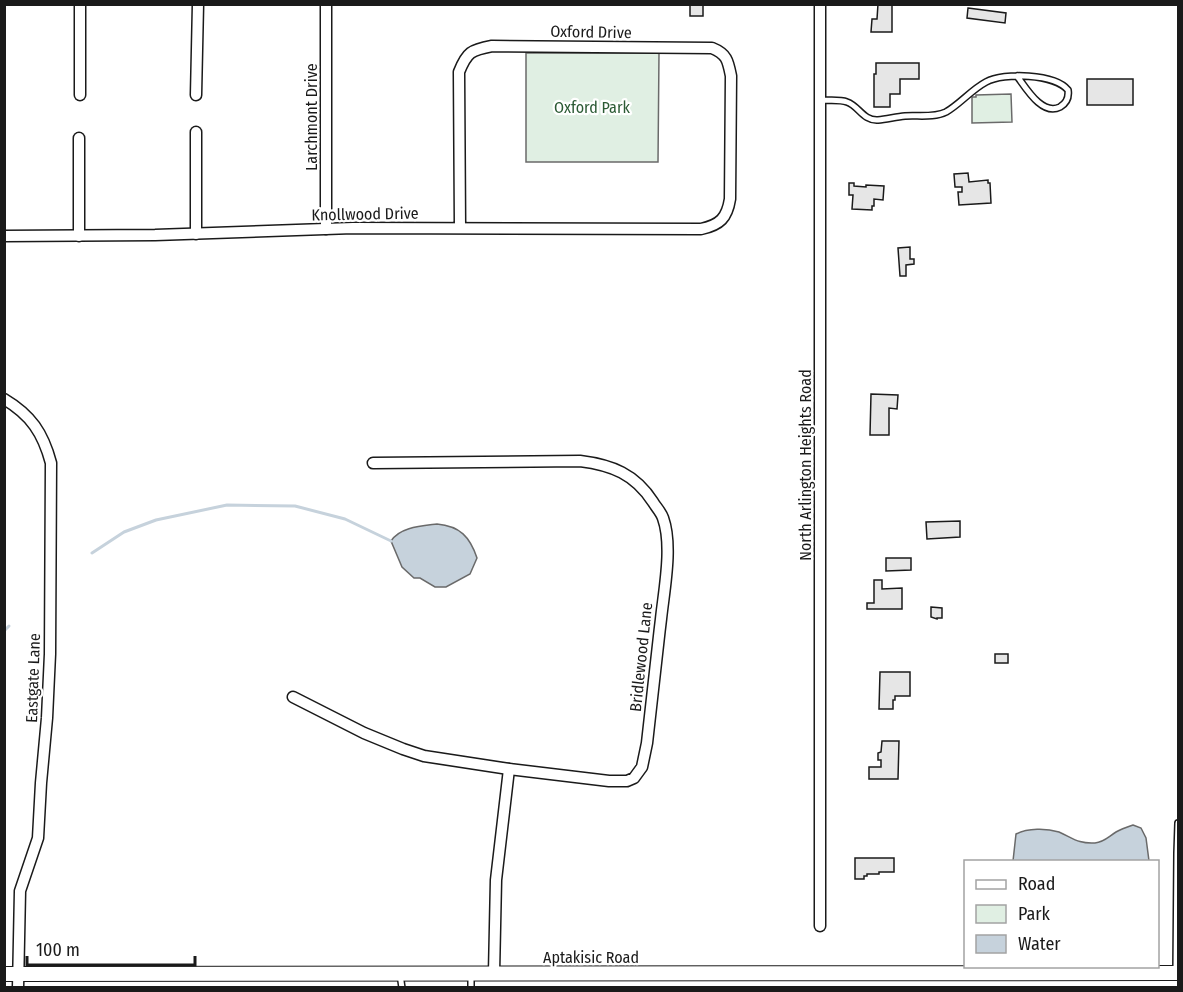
<svg xmlns="http://www.w3.org/2000/svg" width="1183" height="992" font-family="'Fira Sans Condensed',sans-serif">
<style>
.green{fill:#e0efe3;stroke:#6a6a6a;stroke-width:1.5}
.water{fill:#c6d2dc;stroke:#6a6a6a;stroke-width:1.5}
.lines{fill:none;stroke-linecap:round;stroke-linejoin:round}
.stream{stroke:#c6d2dc;stroke-width:3}
.building{fill:#e6e6e6;stroke:#1a1a1a;stroke-width:1.5}
.service-casing{stroke:#1a1a1a;stroke-width:8}
.minor-casing{stroke:#1a1a1a;stroke-width:13}
.secondary-casing{stroke:#1a1a1a;stroke-width:16}
.service{stroke:#fff;stroke-width:5}
.minor{stroke:#fff;stroke-width:10}
.secondary{stroke:#fff;stroke-width:14}
.labels{text-anchor:middle;dominant-baseline:central;stroke-width:4.5;stroke-linejoin:round;paint-order:stroke}
.street-label{font-size:16px;fill:#1a1a1a;stroke:#fff}
.park-label{font-size:16px;fill:#2b5a34;stroke:#fff}
</style>
<rect width="100%" height="100%" fill="#fff"/>
<g class="green">
<polygon points="526,53 659,53 658,162 526,162"/>
<polygon points="1011,94 1012,122 972,123 972,97 976,97 976,95"/>
</g>
<g class="water">
<path d="M 437,524 C 460,526 470,537 477,558 L 470,574 L 446,587 L 435,587 L 420,578 L 414,578 L 402,567 L 391,541 C 400,527 421,526 437,524 Z"/>
<path d="M 1133,825 L 1141,828 L 1146,838 L 1149,861 L 1013,861 L 1016,834 C 1028,828 1046,828 1059,832 C 1073,838 1078,844 1095,843 C 1104,842 1108,837 1116,832 C 1121,829 1127,827 1133,825 Z"/>
</g>
<g class="lines">
<g class="stream">
<polyline points="92,553 124,532 156,520 227,505 295,506 345,519 391,541"/>
<polyline points="4,631 9,626"/>
</g>
</g>
<g class="building">
<rect x="690" y="4" width="13" height="12"/>
<polygon points="878,4 892,4 892,32 871,32 872,19 877,19"/>
<polygon points="968,8 1006,13 1005,23 967,18"/>
<polygon points="876,63 919,63 919,79 900,79 900,94 890,94 890,107 874,107 874,74 876,74"/>
<rect x="1087" y="79" width="46" height="26"/>
<polygon points="968,173 969,182 988,180 988,183 990,183 991,203 959,205 958,192 962,192 962,187 955,187 954,174"/>
<polygon points="849,183 854,183 854,186 866,187 866,185 884,186 883,200 874,199 874,206 872,206 872,210 852,209 853,195 849,195"/>
<polygon points="910,247 910,259 914,259 914,264 906,265 906,276 900,276 898,248"/>
<polygon points="871,394 898,395 897,409 889,408 889,435 870,435"/>
<polygon points="960,521 960,537 927,539 926,522"/>
<polygon points="886,558 911,558 911,570 886,571"/>
<polygon points="874,580 882,580 882,589 902,588 902,609 867,609 867,603 874,603"/>
<polygon points="931,607 942,608 942,618 937,618 937,619 931,617"/>
<rect x="995" y="654" width="13" height="9"/>
<polygon points="880,672 910,672 910,696 895,696 895,700 893,700 893,709 879,709"/>
<polygon points="882,741 899,741 898,779 869,779 869,767 881,767 881,760 878,760 878,753 881,752"/>
<polygon points="855,858 894,858 894,872 879,872 879,874 867,874 867,876 864,876 864,879 855,879"/>
</g>
<g class="lines">
<g class="service-casing">
<g id="service">
<path d="M 820,100 C 828,101 839,99 847,102 C 859,106 863,121 878,120 C 887,119 896,117 905,116 C 917,115 934,118 946,112 C 960,104 971,90 986,82 C 1004,72 1055,74 1068,90 C 1069,97 1067,103 1060,107 C 1042,116 1026,88 1017,76"/>
<polyline points="1176,971 1177,853 1178,823"/>
<polyline points="400,974 402,988"/>
<polyline points="471,975 471,988"/>
</g>
</g>
<g class="minor-casing">
<g id="minor">
<polyline points="80,4 80,95"/>
<polyline points="326,4 326,229"/>
<polyline points="196,95 198,4"/>
<polyline points="79,138 79,236"/>
<polyline points="196,234 196,132"/>
<path d="M 4,236 L 155,235 L 353,228 L 701,229 C 720,225 727,218 730,199 L 731,76 C 728,61 727,54 712,48 L 492,46 C 471,50 467,52 459,72 L 460,228"/>
<path d="M 4,399 C 31,415 43,433 51,463 L 50,654 L 47,718 L 41,783 L 38,838 L 20,891 L 18,988"/>
<path d="M 293,697 L 364,733 L 403,749 L 424,756 L 509,769 L 609,781 L 627,781 L 634,778 L 642,767 L 647,743 C 652,701 656,660 661,619 C 664,590 673,546 663,518 C 661,512 656,507 653,502 C 635,474 612,465 580,461 L 373,463"/>
<polyline points="820,926 820,4"/>
<polyline points="494,973 496,880 509,769"/>
</g>
</g>
<g class="secondary-casing">
<polyline id="secondary" points="4,974 1178,973"/>
</g>
<use href="#service" class="service"/>
<use href="#minor" class="minor"/>
<use href="#secondary" class="secondary"/>
</g>
<g class="labels">
<g class="street-label">
<text transform="translate(591 32) rotate(1)">Oxford Drive</text>
<text transform="translate(311 117) rotate(-90)">Larchmont Drive</text>
<text transform="translate(365 214) rotate(-1)">Knollwood Drive</text>
<text transform="translate(805 465) rotate(-90)">North Arlington Heights Road</text>
<text transform="translate(641 657) rotate(-84)">Bridlewood Lane</text>
<text transform="translate(33 678) rotate(-88)">Eastgate Lane</text>
<text x="591" y="957">Aptakisic Road</text>
</g>
<g class="park-label">
<text x="592" y="107">Oxford Park</text>
</g>
</g>
<rect width="1183" height="992" fill="none" stroke="#1a1a1a" stroke-width="12"/>
<rect x="964" y="860" width="195" height="108" fill="#ffffff" stroke="#a3a3a3" stroke-width="1.5"/>
<rect x="976" y="880" width="30" height="9" fill="#ffffff" stroke="#a3a3a3" stroke-width="1.5"/>
<text x="1018" y="890" font-size="18" fill="#1a1a1a">Road</text>
<rect x="976" y="905" width="30" height="18" fill="#e0efe3" stroke="#a3a3a3" stroke-width="1.5"/>
<text x="1018" y="920" font-size="18" fill="#1a1a1a">Park</text>
<rect x="976" y="935" width="30" height="18" fill="#c6d2dc" stroke="#a3a3a3" stroke-width="1.5"/>
<text x="1018" y="950" font-size="18" fill="#1a1a1a">Water</text>
<path d="M27 956v9h168v-9" fill="none" stroke="#1a1a1a" stroke-width="3"/>
<text x="36" y="956" font-size="18" fill="#1a1a1a" stroke="#ffffff" stroke-width="4.5" paint-order="stroke">100 m</text>
</svg>
